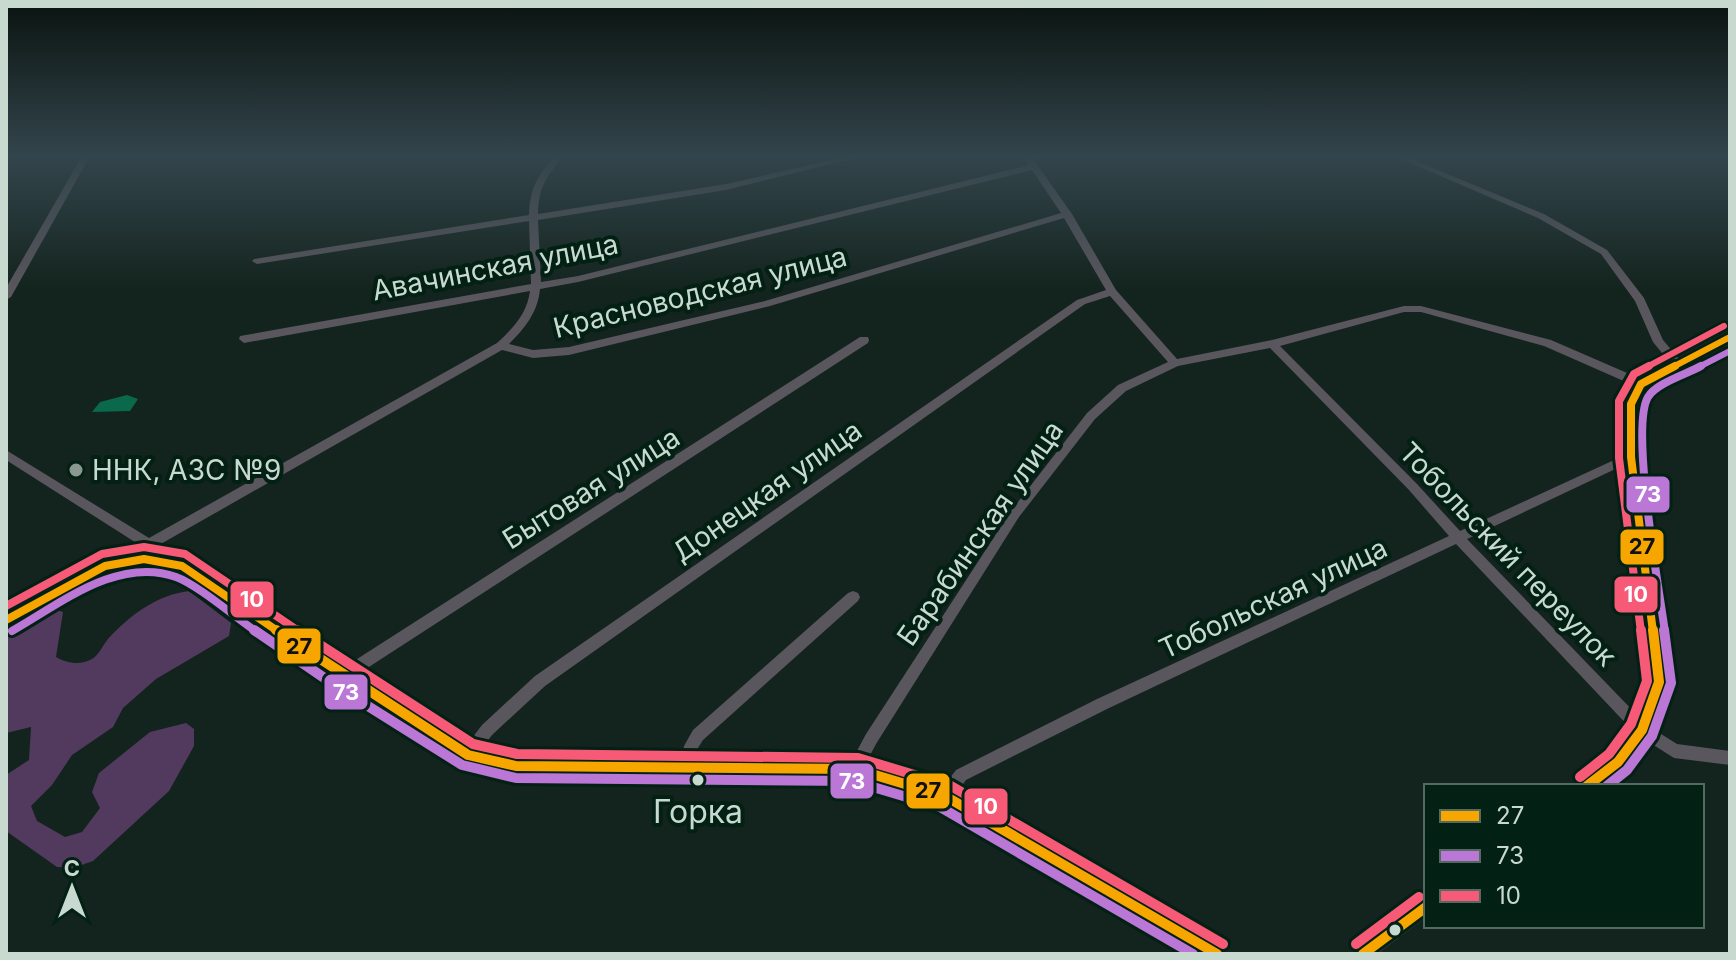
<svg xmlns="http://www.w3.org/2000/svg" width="1736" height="960" font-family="Inter,sans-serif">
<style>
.green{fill:#523a5f}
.water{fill:#0b694b}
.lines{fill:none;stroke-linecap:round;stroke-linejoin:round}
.minor{fill:#59565d;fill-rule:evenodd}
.bus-1-far2-casing{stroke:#032015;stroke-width:11}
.bus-1-far1-casing{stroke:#032015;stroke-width:14}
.bus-1-casing{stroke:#032015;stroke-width:16}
.bus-2-far2-casing{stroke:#032015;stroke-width:11}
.bus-2-far1-casing{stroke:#032015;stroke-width:14}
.bus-2-casing{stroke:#032015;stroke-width:16}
.bus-3-far2-casing{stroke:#032015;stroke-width:11}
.bus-3-far1-casing{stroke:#032015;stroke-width:14}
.bus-3-casing{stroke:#032015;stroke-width:16}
.bus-1-far2{stroke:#f7a600;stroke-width:6}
.bus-1-far1{stroke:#f7a600;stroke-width:8}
.bus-1{stroke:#f7a600;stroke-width:10}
.bus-2-far2{stroke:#ba77d6;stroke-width:6}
.bus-2-far1{stroke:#ba77d6;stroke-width:8}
.bus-2{stroke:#ba77d6;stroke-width:10}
.bus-3-far2{stroke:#f75a77;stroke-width:6}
.bus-3-far1{stroke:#f75a77;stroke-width:8}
.bus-3{stroke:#f75a77;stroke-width:10}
.poi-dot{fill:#899991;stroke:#032015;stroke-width:3}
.bus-dot{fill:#c8d9d0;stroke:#032015;stroke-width:3}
.labels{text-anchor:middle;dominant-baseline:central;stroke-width:8;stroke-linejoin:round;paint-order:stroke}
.street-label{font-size:28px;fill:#c8d9d0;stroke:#032015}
.poi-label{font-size:28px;fill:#c8d9d0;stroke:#032015;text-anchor:start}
.near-bus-label{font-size:32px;fill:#c8d9d0;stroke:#032015}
.line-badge{stroke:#032015;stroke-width:3}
.badge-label{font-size:22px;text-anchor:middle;font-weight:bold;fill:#fff}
.pale-badge-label{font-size:22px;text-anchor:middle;font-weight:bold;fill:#111}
</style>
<rect width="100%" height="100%" fill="#13231d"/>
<path class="green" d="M 189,591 L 231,623 L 229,636 L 156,679 L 123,708 L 113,727 L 72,755 L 52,785 L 31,806 L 37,821 L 65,837 L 82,832 L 100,808 L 92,792 L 99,773 L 150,732 L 186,723 L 194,729 L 194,746 L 169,791 L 93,861 L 73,868 L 57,867 L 6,831 L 6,775 L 29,760 L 31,727 L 6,733 L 6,628 L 45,606 L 63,612 L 56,657 C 66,663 80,666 92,659 C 98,656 103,645 108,639 C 130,615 157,595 189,591 Z"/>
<polygon class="water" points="127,395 138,399 130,411 92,412 100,402"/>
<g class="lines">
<g class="minor">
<polygon points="82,156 90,156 11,297 6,300 6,288"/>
<path d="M 555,156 L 563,156 C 547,177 539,185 538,214 L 726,184 L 850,156 L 863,156 L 726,190 L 538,220 L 541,282 L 578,276 L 1029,165 L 1023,156 L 1031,156 L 1072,214 L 1116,290 L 1177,359 L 1272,340 L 1404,306 L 1421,306 L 1551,340 L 1641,379 L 1671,364 L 1653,342 L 1635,301 L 1601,254 L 1538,218 L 1394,156 L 1404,156 L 1544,214 L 1607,250 L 1644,298 L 1663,340 L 1679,359 L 1730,333 L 1730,342 L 1645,387 L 1637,404 L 1637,457 L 1666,682 L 1650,727 L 1677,744 L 1730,751 L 1730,765 L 1674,758 L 1644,739 L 1623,767 L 1599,786 L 1579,786 L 1582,781 L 1613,757 L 1633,731 L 1456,544 L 1107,709 L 966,780 L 956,794 L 1223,948 L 1225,954 L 1201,954 L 942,802 L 855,776 L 516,773 L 463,760 L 338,680 L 179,571 L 144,564 L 112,570 L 6,626 L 6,613 L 99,565 L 100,562 L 138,544 L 6,460 L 6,450 L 149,538 L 497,343 C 513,328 527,314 530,291 L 244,343 L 239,339 L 240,336 L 531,284 L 529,221 L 257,264 L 252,261 L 254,259 L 529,215 C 530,187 537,177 555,156 ZM 1032,170 L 1061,213 L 765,301 L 569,347 L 533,350 L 509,344 C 525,328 538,312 540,289 L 578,282 ZM 1064,218 L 1106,290 L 1077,300 L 535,676 L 482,725 L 466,746 L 355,676 L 868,343 L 869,340 L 868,337 L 860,337 L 343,668 L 159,545 L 502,350 L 533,358 L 569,355 L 770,306 ZM 1110,296 L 1168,362 L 1118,385 L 1087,413 L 1011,511 L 866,734 L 851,762 L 696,760 L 698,748 L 703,740 L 858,601 L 860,597 L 858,593 L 853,591 L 848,593 L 693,730 L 684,746 L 681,760 L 516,759 L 480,751 L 492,735 L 545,686 L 1085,304 ZM 1404,312 L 1421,312 L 1544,346 L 1635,386 L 1625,404 L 1625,455 L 1460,531 L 1417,484 L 1280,346 ZM 1270,348 L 1409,490 L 1449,536 L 1097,699 L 956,770 L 942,788 L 865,765 L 876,744 L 1019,517 L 1095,419 L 1126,391 L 1178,366 ZM 1626,464 L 1652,682 L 1639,717 L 1467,539 Z"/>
<polygon points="1426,899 1426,917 1377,954 1355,954 1357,948"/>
</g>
<g class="bus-1-far2-casing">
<polyline id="bus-1-far2" points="1671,368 1730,337"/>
</g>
<g class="bus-1-far1-casing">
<g id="bus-1-far1">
<polyline points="6,620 105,566 144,559 182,566 279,632"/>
<polyline points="1653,632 1631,457 1631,404 1641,384 1675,366"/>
</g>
</g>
<g class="bus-1-casing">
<g id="bus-1">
<polyline points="276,630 468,755 516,766 855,769 945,796 1217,954"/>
<polyline points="1587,786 1618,762 1642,730 1659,682 1653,630"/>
<polyline points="1363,954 1426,907"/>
</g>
</g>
<g class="bus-2-far2-casing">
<polyline id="bus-2-far2" points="1697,368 1730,351"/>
</g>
<g class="bus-2-far1-casing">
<g id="bus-2-far1">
<path d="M 12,631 C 60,604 118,556 176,577 C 198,585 236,618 257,632"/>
<path d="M 1665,632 C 1659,589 1630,427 1648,397 C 1656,383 1687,374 1701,366"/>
</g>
</g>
<g class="bus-2-casing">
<g id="bus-2">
<polyline points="254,630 336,686 462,765 516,778 853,781 940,807 1193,954"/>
<polyline points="1607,786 1627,770 1652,736 1671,683 1664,630"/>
</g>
</g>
<g class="bus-3-far2-casing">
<polyline id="bus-3-far2" points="1645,368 1724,326"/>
</g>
<g class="bus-3-far1-casing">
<g id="bus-3-far1">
<polyline points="6,606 102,554 144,547 185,554 300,632"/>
<polyline points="1641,632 1619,458 1619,401 1634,374 1649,366"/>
</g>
</g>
<g class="bus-3-casing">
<g id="bus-3">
<polyline points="297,630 473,744 517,754 858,758 951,786 1223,944"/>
<polyline points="1580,777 1609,754 1631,724 1647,681 1641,630"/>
<polyline points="1356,944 1419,897"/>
</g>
</g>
<use href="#bus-1-far2" class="bus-1-far2"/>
<use href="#bus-1-far1" class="bus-1-far1"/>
<use href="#bus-1" class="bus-1"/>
<use href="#bus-2-far2" class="bus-2-far2"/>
<use href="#bus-2-far1" class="bus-2-far1"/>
<use href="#bus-2" class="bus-2"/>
<use href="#bus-3-far2" class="bus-3-far2"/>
<use href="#bus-3-far1" class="bus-3-far1"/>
<use href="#bus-3" class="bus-3"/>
</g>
<linearGradient id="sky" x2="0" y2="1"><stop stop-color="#0a1310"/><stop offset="0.54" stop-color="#33454c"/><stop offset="1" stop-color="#33454c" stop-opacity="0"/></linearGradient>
<rect width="1736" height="290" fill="url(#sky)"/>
<circle class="poi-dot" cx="76" cy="470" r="8"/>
<g class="bus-dot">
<circle cx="698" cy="780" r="7"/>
<circle cx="1395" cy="930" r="7"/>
</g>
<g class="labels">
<g class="street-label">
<text transform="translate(495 267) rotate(-11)">Авачинская улица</text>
<text transform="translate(700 292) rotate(-14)">Красноводская улица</text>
<text transform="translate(591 488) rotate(-32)">Бытовая улица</text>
<text transform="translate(767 491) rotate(-35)">Донецкая улица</text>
<text transform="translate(980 533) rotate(-55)">Барабинская улица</text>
<text transform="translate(1508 554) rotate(46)">Тобольский переулок</text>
<text transform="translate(1273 598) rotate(-25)">Тобольская улица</text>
</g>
<g class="poi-label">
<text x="92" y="470">ННК, АЗС №9</text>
</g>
<g class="near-bus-label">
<text x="698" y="811">Горка</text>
</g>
</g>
<g class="line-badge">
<rect x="1625" y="475" width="46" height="39" rx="8" fill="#ba77d6"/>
<rect x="1619" y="528" width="46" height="38" rx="8" fill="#f7a600"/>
<rect x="1613" y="575" width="46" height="39" rx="8" fill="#f75a77"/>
<rect x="229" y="580" width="46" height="39" rx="8" fill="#f75a77"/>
<rect x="276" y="627" width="46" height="38" rx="8" fill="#f7a600"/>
<rect x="323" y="673" width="46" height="38" rx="8" fill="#ba77d6"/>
<rect x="829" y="762" width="46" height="38" rx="8" fill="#ba77d6"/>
<rect x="905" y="772" width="46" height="38" rx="8" fill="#f7a600"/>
<rect x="963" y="787" width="46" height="39" rx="8" fill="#f75a77"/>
</g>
<g class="badge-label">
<text x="1648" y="502">73</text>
<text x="1636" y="602">10</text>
<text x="252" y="607">10</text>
<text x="346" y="700">73</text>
<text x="852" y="789">73</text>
<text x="986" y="814">10</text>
</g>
<g class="pale-badge-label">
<text x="1642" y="554">27</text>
<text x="299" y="654">27</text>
<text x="928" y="798">27</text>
</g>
<rect width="1736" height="960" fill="none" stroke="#c8d9d0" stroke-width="16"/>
<rect x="1424" y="784" width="280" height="144" fill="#032015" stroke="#526a60" stroke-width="2"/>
<rect x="1440" y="810" width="40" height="12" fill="#f7a600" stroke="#526a60" stroke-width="2"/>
<text x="1496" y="824" font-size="24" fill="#c8d9d0">27</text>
<rect x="1440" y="850" width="40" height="12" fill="#ba77d6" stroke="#526a60" stroke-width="2"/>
<text x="1496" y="864" font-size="24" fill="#c8d9d0">73</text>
<rect x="1440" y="890" width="40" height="12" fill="#f75a77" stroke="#526a60" stroke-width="2"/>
<text x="1496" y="904" font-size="24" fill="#c8d9d0">10</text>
<g transform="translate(72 888)" stroke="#032015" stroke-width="6" paint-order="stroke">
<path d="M0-6L14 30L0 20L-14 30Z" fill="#c8d9d0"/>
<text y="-12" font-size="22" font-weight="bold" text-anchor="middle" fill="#c8d9d0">С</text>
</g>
</svg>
